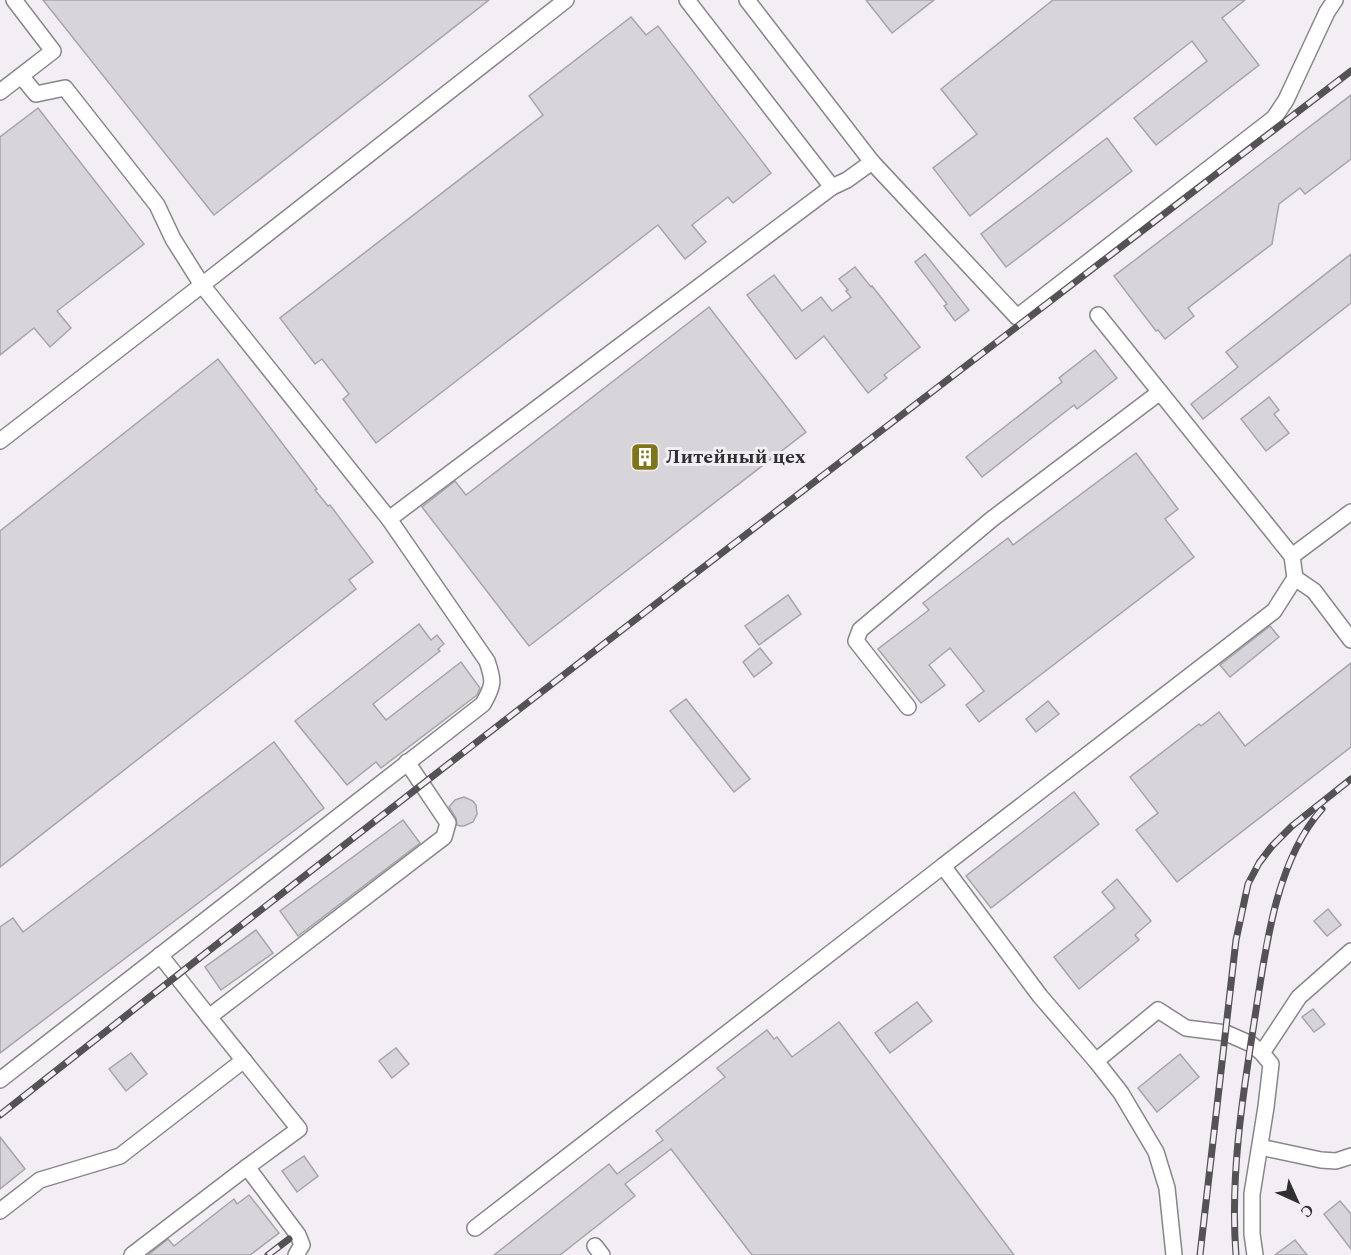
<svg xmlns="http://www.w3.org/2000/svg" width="1351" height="1255" font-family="Spectral,serif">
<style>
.building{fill:#d7d4da;stroke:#a8a5aa;stroke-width:1.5}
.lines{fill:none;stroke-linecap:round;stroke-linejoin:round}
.minor-casing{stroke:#89868b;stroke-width:18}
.minor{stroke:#fff;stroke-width:15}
.rail-casing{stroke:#545255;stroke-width:7}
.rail{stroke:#f2eef4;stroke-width:4.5;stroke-dasharray:14;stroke-linecap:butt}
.labels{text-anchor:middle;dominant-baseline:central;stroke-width:6;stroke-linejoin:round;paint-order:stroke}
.poi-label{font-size:20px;font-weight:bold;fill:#302f31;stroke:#f2eef4;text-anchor:start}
</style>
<rect width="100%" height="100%" fill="#f2eef4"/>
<g class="building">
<polygon points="43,0 489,0 214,215"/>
<polygon points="866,0 934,0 892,33"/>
<polygon points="1053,0 1245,0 1222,18 1259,65 1156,145 1134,118 1207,61 1192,41 970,216 933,168 977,134 941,89"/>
<polygon points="631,17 646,35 658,26 771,173 733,203 728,197 692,225 706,242 685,259 658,225 376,443 343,399 349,394 322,359 315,364 280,318 543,115 529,96"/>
<polygon points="1351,95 1351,159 1305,194 1300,188 1279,204 1272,244 1188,308 1194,316 1165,339 1158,330 1156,331 1114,276"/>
<polygon points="38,108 144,244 57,311 71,328 50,347 34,328 0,355 0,137"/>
<polygon points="1107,138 1132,171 1006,267 981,234"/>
<polygon points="925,254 969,310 955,321 944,306 947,304 915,262"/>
<polygon points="1351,254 1351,303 1203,419 1191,404 1238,367 1226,352"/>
<polygon points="855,267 871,287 872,286 920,347 884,375 887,378 868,393 824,336 796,359 747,295 774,275 802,311 821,297 832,311 851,297 846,291 848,290 839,279"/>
<polygon points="709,307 806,432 529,646 422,507 455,481 466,495"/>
<polygon points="1095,350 1117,378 1077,409 1074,405 982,477 966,457 1062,382 1059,378"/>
<polygon points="218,359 317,489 315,490 328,506 330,505 373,562 349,580 356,589 0,867 0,531"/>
<polygon points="1269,397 1279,410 1274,414 1289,433 1266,451 1241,419"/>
<polygon points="1136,453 1178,509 1165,519 1194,557 979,722 966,705 984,691 950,648 929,665 945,685 921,703 878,649 929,610 923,603 1008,538 1013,545"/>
<polygon points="788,595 801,614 759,645 745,626"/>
<polygon points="419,624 431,640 437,635 444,644 438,649 440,651 373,704 386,720 461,662 480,688 477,695 381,768 376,762 347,785 295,721"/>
<polygon points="1270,626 1279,637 1230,677 1220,665"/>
<polygon points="760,648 772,663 754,677 743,662"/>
<polygon points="1351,663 1351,747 1177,882 1136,830 1158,813 1130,777 1199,724 1201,726 1219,712 1245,746"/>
<polygon points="686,699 750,779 734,792 670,711"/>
<polygon points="1048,701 1059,714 1036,732 1026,719"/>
<polygon points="274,742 324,808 0,1053 0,927 13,918 23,932"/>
<polygon points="1074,792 1099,824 991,908 966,876"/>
<polygon points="464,797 473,801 476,805 477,814 473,822 464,826 460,826 457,825 456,818 449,807 455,800"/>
<polygon points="403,820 420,843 298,936 280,911"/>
<polygon points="1117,879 1151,921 1135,935 1139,940 1079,989 1054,957 1115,908 1102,892"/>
<polygon points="1328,909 1341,925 1327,936 1314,921"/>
<polygon points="256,930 273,953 221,990 205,967"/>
<polygon points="917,1002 932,1021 890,1053 875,1033"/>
<polygon points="1313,1009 1325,1024 1314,1032 1302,1017"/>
<polygon points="839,1022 1014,1255 752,1255 671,1149 625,1184 635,1196 560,1255 494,1255 609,1164 617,1174 663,1140 656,1131 725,1077 717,1068 767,1030 774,1039 777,1037 792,1057"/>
<polygon points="396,1048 409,1064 392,1078 379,1061"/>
<polygon points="131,1053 147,1074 126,1091 109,1069"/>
<polygon points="1180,1054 1199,1077 1157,1112 1138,1088"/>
<polygon points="0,1137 25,1169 0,1189"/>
<polygon points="304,1156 318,1176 297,1192 282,1171"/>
<polygon points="249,1195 279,1233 250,1255 148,1255 168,1239 174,1246 234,1199 237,1204"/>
<polygon points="1340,1201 1351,1214 1351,1249 1324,1214"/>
<polygon points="1295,1240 1307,1255 1275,1255"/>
</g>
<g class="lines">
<g class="minor-casing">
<g id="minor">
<polyline points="687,0 832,187 847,180 872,162"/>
<polyline points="747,0 872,162 1017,317 1274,118 1286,100 1327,12 1335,0"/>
<polyline points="0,92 53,51 14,0"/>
<polyline points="0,441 202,285 566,0"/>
<polyline points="389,519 832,187"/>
<polyline points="1292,556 1351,512"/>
<polyline points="1295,578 1314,591 1351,640"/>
<polyline points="908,707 856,641 860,630 992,519 1160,392"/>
<polyline points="943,866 1274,611 1295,578 1292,556 1098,315"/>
<polyline points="160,955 209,1017"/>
<polyline points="1262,1053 1299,997 1351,951"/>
<polyline points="1096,1061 1121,1093 1156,1152 1167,1188 1174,1255"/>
<path d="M 0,1080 L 483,704 C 494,685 494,681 487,661 L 389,519 L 202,285 L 173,239 L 157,205 L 65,88 L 36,94 L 21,76"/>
<polyline points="1260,1147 1321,1160 1336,1161 1351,1156"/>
<polyline points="247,1167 299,1129 209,1017 444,837 448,823 407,762"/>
<polyline points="0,1211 40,1180 120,1156 244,1060"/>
<polyline points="475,1228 943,866 1040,996 1096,1061 1158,1010 1186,1028 1226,1033 1251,1044 1262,1053 1271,1064 1266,1107 1252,1194 1252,1234 1255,1255"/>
<polyline points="595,1246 602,1255"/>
<polyline points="132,1255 247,1167 298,1235 302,1245 296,1255"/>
</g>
</g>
<use href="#minor" class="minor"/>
<g class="rail-casing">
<g id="rail">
<path d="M 0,1115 C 446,762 899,417 1351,71"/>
<polyline points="268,1255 289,1239"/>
<polyline points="1200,1255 1236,940 1248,884 1259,863 1272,846 1292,826 1351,779"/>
<path d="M 1236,1255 C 1230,1178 1242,1100 1254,1023 C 1265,954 1274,863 1322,809"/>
</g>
</g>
<use href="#rail" class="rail"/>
</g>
<defs>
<g id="building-square" transform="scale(1.5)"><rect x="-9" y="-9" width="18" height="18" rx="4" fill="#7f7619" stroke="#f2eef4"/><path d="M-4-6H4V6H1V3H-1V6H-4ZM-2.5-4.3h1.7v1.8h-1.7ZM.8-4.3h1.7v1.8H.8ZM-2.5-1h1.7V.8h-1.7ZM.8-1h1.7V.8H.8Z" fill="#fff"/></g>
</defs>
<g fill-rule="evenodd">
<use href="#building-square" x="645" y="457"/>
</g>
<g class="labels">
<g class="poi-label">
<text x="666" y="457">Литейный цех</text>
</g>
</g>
<g transform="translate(1297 1201) rotate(135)" stroke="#f2eef4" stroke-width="4.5" paint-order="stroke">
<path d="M0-4.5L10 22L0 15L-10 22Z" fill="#302f31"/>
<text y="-9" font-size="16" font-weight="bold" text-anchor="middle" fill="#302f31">С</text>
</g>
</svg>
